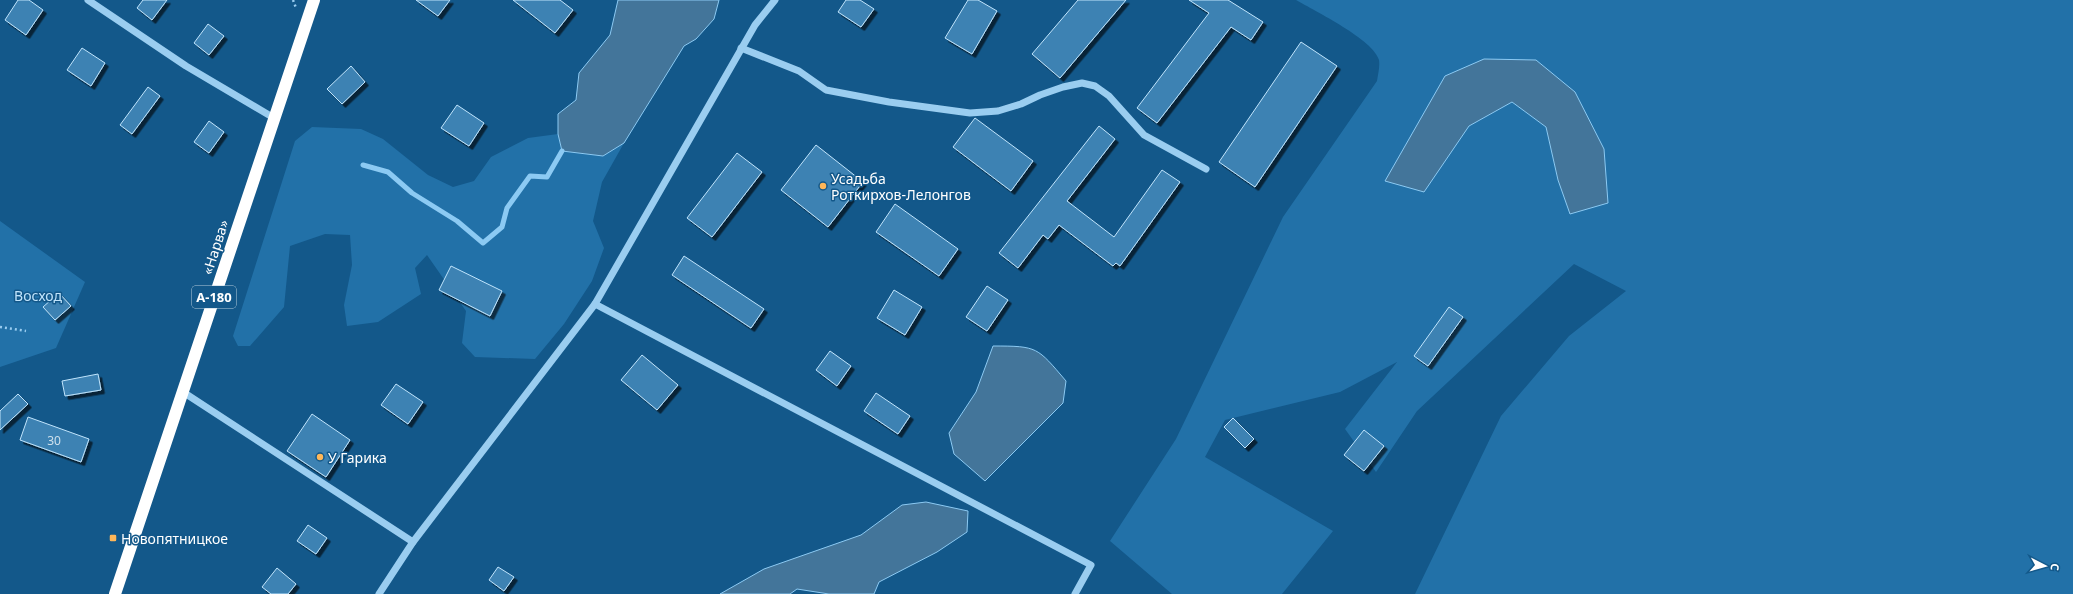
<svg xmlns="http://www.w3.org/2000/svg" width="2073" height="594" font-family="'Noto Sans',sans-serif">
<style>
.green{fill:#2271a8;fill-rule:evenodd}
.water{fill:#43759a;stroke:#8ccaf3}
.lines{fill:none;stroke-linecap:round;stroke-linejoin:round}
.stream{stroke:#8ccaf3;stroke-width:5}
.building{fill:#3c82b3;stroke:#c0e4fc;filter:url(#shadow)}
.path{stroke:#9acdf0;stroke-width:2.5;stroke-dasharray:2 3;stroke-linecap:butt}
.minor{stroke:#9acdf0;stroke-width:7}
.highway{stroke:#fff;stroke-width:12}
.poi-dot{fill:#ffb759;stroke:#13588a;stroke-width:1.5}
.labels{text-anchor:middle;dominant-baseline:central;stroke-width:3;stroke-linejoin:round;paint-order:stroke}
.number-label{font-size:12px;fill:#cee0ec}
.shield{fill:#13588a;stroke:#b8cddc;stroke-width:1}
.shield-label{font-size:13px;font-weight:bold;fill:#fff}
.poi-label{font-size:14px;fill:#fff;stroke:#13588a;text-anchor:start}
.street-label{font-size:14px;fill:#fff;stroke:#13588a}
.park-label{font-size:14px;fill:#c0e4fc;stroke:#13588a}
</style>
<defs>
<filter id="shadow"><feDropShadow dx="3.5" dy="3.5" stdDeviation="0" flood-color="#0009"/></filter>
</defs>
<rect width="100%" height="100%" fill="#13588a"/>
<g class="green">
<path d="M 1296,0 L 2073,0 L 2073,594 L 1415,594 L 1501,416 L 1569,336 L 1626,291 L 1574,264 L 1417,411 L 1376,472 L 1345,429 L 1397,362 L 1340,392 L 1225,420 L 1205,457 L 1333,531 L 1282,594 L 1172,594 L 1110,541 L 1176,439 L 1283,217 L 1377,81 C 1378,74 1380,67 1379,60 C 1374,40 1315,11 1296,0 ZM 1536,60 L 1558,180 L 1546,127 L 1512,102 L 1469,126 Z"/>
<polygon points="312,127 361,129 383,139 428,175 453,187 474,181 491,157 528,138 558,134 562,151 603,156 624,143 602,182 593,221 604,248 592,281 564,324 535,359 475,357 462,343 466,311 427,255 415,268 421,294 378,322 347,326 344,305 352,265 350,235 325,234 290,246 284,307 250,346 238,346 233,336 295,141"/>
<polygon points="0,221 85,282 56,348 0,367"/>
</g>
<g class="water">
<polygon points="618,0 719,0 714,19 696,39 684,46 624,143 603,156 562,151 558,134 558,114 576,100 579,73 610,35"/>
<polygon points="1484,59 1536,60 1575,92 1604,149 1608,203 1570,214 1558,180 1546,127 1512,102 1469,126 1424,192 1385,181 1445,76"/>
<path d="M 993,346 C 1038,346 1037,347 1066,381 L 1063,403 L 985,481 L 954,454 L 949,433 L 976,392 Z"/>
<polygon points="926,502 968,511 967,532 937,552 879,582 874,594 829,594 797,589 790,594 720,594 764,569 861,535 902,505"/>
</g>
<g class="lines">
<polyline class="stream" points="363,165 388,172 412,193 457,221 483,243 502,227 507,208 530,176 547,177 562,151"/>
</g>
<g class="building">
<polygon points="18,0 29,0 43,10 26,35 5,20"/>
<polygon points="143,0 167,0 152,20 137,8"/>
<polygon points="416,0 450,0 438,16"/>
<polygon points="513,0 560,0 573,10 555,33"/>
<polygon points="846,0 860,0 874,9 861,27 838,12"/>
<polygon points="968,0 978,0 997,11 972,54 945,38"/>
<polygon points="1078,0 1126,0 1060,78 1032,54"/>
<polygon points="1189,0 1228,0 1263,22 1251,40 1231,27 1157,123 1137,108 1209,13"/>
<polygon points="208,24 224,36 209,55 194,43"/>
<polygon points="1301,42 1337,66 1255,187 1219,162"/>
<polygon points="82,48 105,63 91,86 67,70"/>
<polygon points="351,66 365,82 342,104 327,89"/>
<polygon points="148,87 160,96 132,134 120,125"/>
<polygon points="457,105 484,123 469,146 441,128"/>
<polygon points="975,118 1033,161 1011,191 953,147"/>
<polygon points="209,121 224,132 209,153 194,142"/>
<polygon points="1099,126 1115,139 1067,201 1114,237 1162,170 1180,182 1120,266 1116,263 1113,266 1059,225 1048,239 1043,235 1018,268 999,253"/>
<polygon points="816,145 863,182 828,227 781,190"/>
<polygon points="737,153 762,172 712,237 687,218"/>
<polygon points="895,204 958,249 939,276 876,232"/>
<polygon points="684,256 764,309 751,328 672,275"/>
<polygon points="451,266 502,291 490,316 439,290"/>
<polygon points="987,286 1008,300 987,331 966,317"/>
<polygon points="894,290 922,307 905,335 877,318"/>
<polygon points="59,293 71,306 55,320 43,307"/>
<polygon points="1449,307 1463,317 1428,366 1414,356"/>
<polygon points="830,351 851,366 837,386 816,370"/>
<polygon points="642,355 678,385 657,410 621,380"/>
<polygon points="98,374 101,390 65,396 62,381"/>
<polygon points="396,384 423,402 408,424 381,405"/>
<polygon points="876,393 910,416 898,434 864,411"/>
<polygon points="18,394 28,404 0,430 0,411"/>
<polygon points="312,414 350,440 326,477 287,451"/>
<polygon points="28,417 89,439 81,462 20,440"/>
<polygon points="1233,418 1254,439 1245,448 1224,427"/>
<polygon points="1364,430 1384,446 1364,471 1344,455"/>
<polygon points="308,525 327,538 316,554 297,541"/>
<polygon points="498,567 514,577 504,591 489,580"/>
<polygon points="277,568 296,584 288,594 271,594 262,587"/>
</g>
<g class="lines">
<g class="path">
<polyline points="293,0 296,8"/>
<polyline points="0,327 26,331"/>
</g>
<g class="minor">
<polyline points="88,0 186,66 274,118"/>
<polyline points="741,48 799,71 826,90 889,102 970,113 998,111 1021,104 1040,95 1063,87 1082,83 1095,86 1109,96 1144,135 1206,169"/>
<polyline points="595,304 1091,565 1075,594"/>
<polyline points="183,392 413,542"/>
<polyline points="379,594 413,542 595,304 755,25 775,0"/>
</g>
<polyline class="highway" points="115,594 314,0"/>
</g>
<g class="poi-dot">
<circle cx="823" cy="186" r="4"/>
<circle cx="320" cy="457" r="4"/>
<rect x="109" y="534" width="8" height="8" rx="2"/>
</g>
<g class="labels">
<g class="number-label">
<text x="54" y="440">30</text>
</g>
<rect class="shield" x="192" y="286" width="44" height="22" rx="3"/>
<g class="shield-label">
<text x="214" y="297">А-180</text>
</g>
<g class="poi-label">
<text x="831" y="178">Усадьба<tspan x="831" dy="16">Роткирхов-Лелонгов</tspan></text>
<text x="328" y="457">У Гарика</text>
<text x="121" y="538">Новопятницкое</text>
</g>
<g class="street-label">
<text transform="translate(215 247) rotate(-72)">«Нарва»</text>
</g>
<g class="park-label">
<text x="38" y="295">Восход</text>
</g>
</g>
<g transform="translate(2045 566) rotate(96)" stroke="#13588a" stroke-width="3" paint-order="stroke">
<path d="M0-3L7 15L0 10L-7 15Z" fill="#ffffff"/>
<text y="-6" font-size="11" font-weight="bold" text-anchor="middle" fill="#ffffff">С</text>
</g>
</svg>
